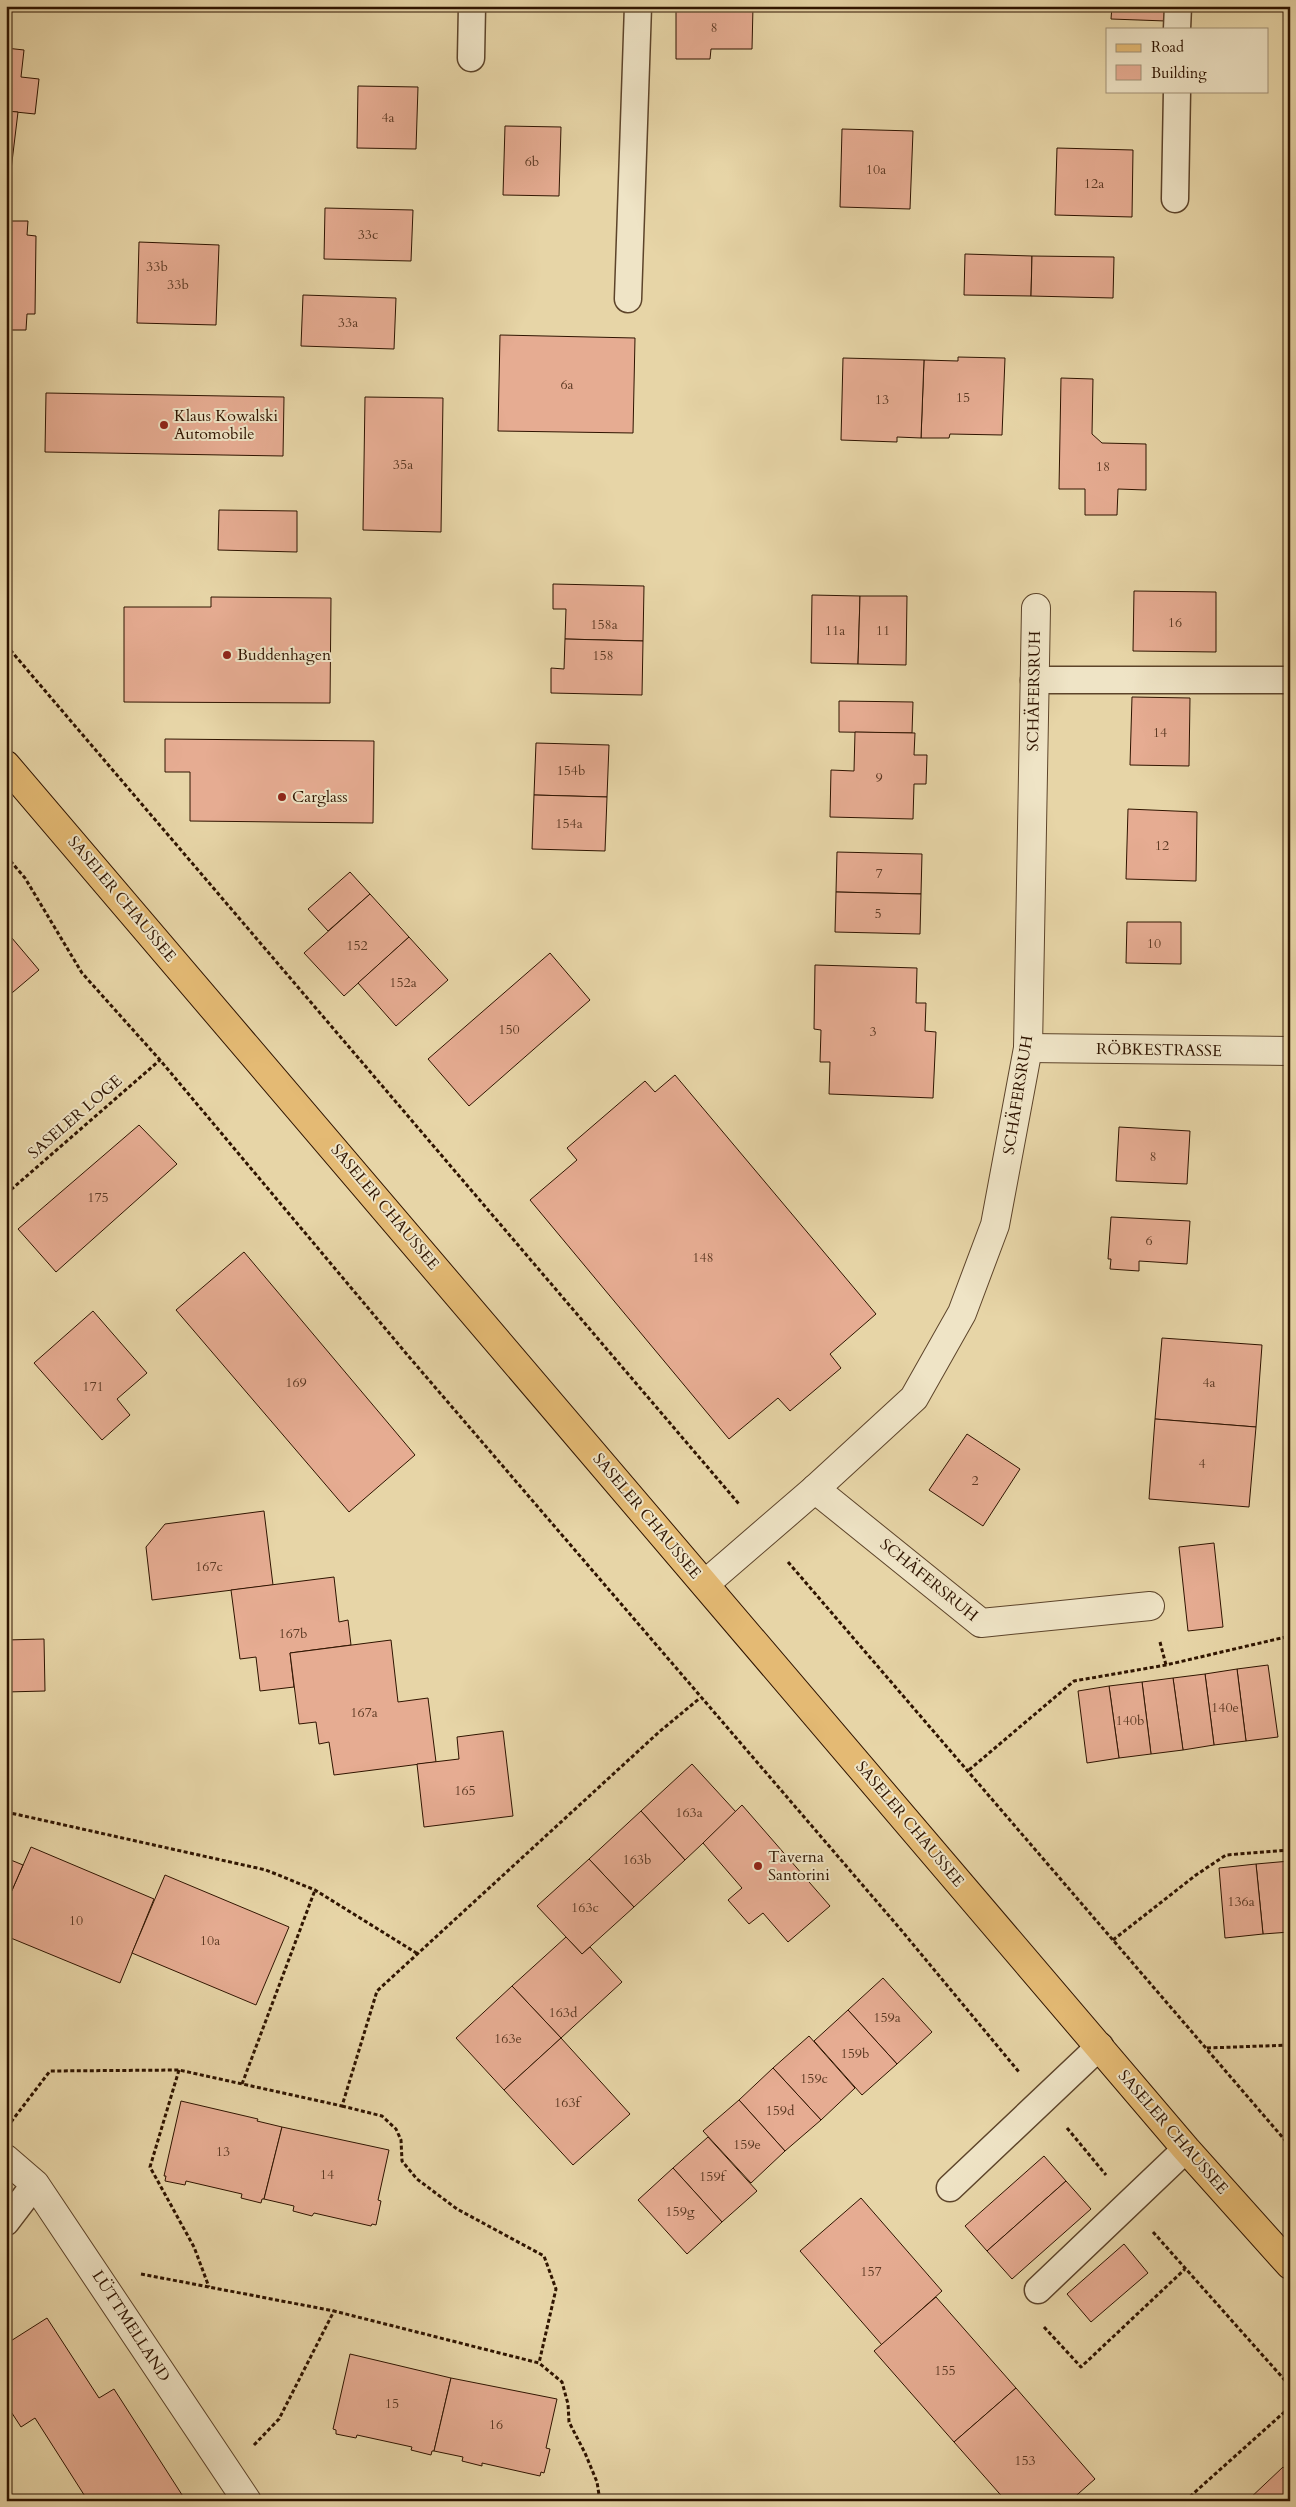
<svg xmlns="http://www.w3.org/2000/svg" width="1296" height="2507" font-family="Cardo,serif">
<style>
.building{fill:#e6ac92;stroke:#2f1400}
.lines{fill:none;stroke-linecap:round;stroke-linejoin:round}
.service-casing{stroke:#5d442a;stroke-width:29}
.minor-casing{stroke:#5d442a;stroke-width:30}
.primary-casing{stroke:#2f1400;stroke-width:30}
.path{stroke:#2f1400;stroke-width:3;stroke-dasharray:4 2.5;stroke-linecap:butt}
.service{stroke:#efe4c6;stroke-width:26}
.minor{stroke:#efe4c6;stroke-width:28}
.primary{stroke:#e4ba74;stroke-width:28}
.poi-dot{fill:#8f2418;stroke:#efe4c6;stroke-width:2}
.labels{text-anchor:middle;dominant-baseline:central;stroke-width:4;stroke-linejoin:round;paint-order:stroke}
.number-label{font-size:14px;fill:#5d3a24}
.poi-label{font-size:16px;fill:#2f1400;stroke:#efe4c6;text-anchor:start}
.street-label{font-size:16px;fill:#2f1400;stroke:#efe4c6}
</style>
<rect width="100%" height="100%" fill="#e7d5a7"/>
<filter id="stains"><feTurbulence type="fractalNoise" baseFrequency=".004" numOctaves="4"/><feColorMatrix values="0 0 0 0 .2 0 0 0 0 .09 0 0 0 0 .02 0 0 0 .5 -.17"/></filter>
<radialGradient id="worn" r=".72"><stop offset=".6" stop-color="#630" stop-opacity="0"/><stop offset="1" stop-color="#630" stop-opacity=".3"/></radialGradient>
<g class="building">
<polygon points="676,6 753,6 752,49 711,49 710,59 676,59"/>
<polygon points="1112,6 1167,6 1166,21 1111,19"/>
<polygon points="6,48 24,50 21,77 39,79 35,114 6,111"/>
<polygon points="358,86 418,87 416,149 357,148"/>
<polygon points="6,111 18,112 11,170 6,170"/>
<polygon points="505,126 561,127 559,196 503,195"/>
<polygon points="842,129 913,131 910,209 840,207"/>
<polygon points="1057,148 1133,150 1132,217 1055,215"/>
<polygon points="325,208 413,210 411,261 324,259"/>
<polygon points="6,221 28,221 27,235 36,236 35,314 27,314 26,330 6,330"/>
<polygon points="139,242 219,245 216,325 137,323"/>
<polygon points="965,254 1032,256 1031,296 964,295"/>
<polygon points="1032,256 1114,257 1113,298 1031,296"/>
<polygon points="303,295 396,298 394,349 301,346"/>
<polygon points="500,335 635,338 633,433 498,431"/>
<polygon points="958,357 1005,358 1002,435 950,434 949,438 921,438 924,360 958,361"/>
<polygon points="843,358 924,360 921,438 897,437 897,442 841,440"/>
<polygon points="1061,378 1093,379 1092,434 1102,443 1146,444 1146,490 1118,489 1117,515 1085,515 1085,489 1059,489"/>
<polygon points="46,393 284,397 283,456 45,452"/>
<polygon points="365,397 443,398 441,532 363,530"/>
<polygon points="219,510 297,511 297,552 218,550"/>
<polygon points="553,584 644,586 643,641 565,639 566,609 553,609"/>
<polygon points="1134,591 1216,592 1216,652 1133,651"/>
<polygon points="812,595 860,596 858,664 811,663"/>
<polygon points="860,596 907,596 906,665 858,664"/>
<polygon points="211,597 331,598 330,703 124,702 124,607 211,607"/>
<polygon points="565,639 643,641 642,695 551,693 551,668 564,669"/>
<polygon points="1132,697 1190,698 1189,766 1130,765"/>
<polygon points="839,701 913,702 912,733 839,732"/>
<polygon points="855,732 915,733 914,755 927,755 926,784 914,784 913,819 830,817 831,770 854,771"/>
<polygon points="165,739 374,741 373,823 190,821 190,772 165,772"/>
<polygon points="536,743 609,745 607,797 534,795"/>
<polygon points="534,795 607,797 605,851 532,849"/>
<polygon points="1128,809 1197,812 1196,881 1126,879"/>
<polygon points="837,852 922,854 921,894 836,892"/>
<polygon points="350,872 370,894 328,931 308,909"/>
<polygon points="836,892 921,894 920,934 835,932"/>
<polygon points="370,894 409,937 344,996 304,953"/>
<polygon points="1127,922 1181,922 1181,964 1126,963"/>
<polygon points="6,931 39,970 6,998"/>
<polygon points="409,937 448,980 396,1026 358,983"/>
<polygon points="550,953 590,1000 469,1106 428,1059"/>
<polygon points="815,965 917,968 916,1003 926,1003 925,1031 936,1032 933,1098 829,1094 830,1062 820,1062 821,1030 814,1029"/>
<polygon points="675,1075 876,1314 830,1354 841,1368 790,1411 778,1398 729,1439 530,1200 577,1160 567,1148 581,1136 645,1081 655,1092"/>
<polygon points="139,1125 177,1164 56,1272 18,1229"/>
<polygon points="1119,1127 1190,1131 1187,1184 1116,1181"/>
<polygon points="1111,1217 1190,1221 1187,1264 1139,1261 1139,1271 1110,1269 1111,1259 1108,1259"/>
<polygon points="244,1252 415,1455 349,1512 176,1310"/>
<polygon points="93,1311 147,1373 117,1399 130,1415 102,1440 34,1363"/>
<polygon points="1162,1338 1262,1345 1256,1427 1155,1419"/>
<polygon points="1155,1419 1256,1427 1249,1507 1149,1499"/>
<polygon points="967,1434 1020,1469 983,1526 929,1490"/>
<polygon points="264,1511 273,1585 152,1600 146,1547 165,1524"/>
<polygon points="1214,1543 1223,1627 1188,1631 1179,1547"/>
<polygon points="334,1577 339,1622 348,1620 351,1645 290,1653 294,1687 260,1691 256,1657 240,1659 231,1590"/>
<polygon points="44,1639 45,1691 6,1692 6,1640"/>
<polygon points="391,1640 398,1702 428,1698 436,1762 334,1775 329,1742 319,1744 316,1722 299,1724 290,1653"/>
<polygon points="1268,1665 1278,1737 1246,1741 1237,1669"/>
<polygon points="1237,1669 1246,1741 1214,1745 1205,1674"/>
<polygon points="1205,1674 1214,1745 1183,1750 1173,1678"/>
<polygon points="1173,1678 1183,1750 1151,1754 1142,1682"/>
<polygon points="1142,1682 1151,1754 1119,1758 1109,1686"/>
<polygon points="1109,1686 1119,1758 1087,1763 1078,1691"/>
<polygon points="503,1731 513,1816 424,1827 417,1764 459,1759 457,1737"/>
<polygon points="692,1764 736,1812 685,1860 641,1811"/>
<polygon points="742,1805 830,1906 788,1942 763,1913 749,1924 728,1900 742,1888 703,1843"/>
<polygon points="641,1811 685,1860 634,1907 589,1859"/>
<polygon points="31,1847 154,1899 120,1983 6,1936 6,1904"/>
<polygon points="6,1858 23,1865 6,1904"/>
<polygon points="589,1859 634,1907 582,1954 537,1906"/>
<polygon points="1290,1861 1290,1932 1263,1934 1256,1864"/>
<polygon points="1256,1864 1263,1934 1225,1938 1219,1868"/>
<polygon points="165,1875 289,1927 256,2005 132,1953"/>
<polygon points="566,1937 582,1954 590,1947 622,1982 561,2038 512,1986"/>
<polygon points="883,1978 932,2032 897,2064 848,2010"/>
<polygon points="512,1986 561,2038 504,2090 456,2038"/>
<polygon points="848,2010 897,2064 862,2095 814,2041"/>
<polygon points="809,2036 855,2088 821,2120 773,2068"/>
<polygon points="561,2038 630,2114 573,2165 504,2090"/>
<polygon points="773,2068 821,2120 785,2151 739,2100"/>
<polygon points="739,2100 785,2151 751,2183 703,2131"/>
<polygon points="181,2101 258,2119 257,2121 282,2127 264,2199 262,2199 261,2203 241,2198 242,2194 186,2181 185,2185 165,2181 166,2176 164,2176"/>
<polygon points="282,2127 389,2150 378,2200 381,2201 376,2225 372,2224 371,2226 314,2213 312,2216 293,2211 294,2206 264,2199"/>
<polygon points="708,2137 757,2191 722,2222 673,2168"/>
<polygon points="1044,2156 1066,2181 987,2251 965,2226"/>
<polygon points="673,2168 722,2222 687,2254 638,2200"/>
<polygon points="1066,2181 1091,2209 1012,2279 987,2251"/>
<polygon points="861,2198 942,2291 882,2345 800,2251"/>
<polygon points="1124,2244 1148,2273 1091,2322 1067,2294"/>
<polygon points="936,2297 1016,2388 954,2442 874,2351"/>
<polygon points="47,2318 99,2398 114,2389 186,2501 88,2501 35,2418 21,2427 6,2404 6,2344"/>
<polygon points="350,2354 451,2378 434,2451 432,2451 431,2455 411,2450 412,2447 357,2435 356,2438 336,2434 336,2430 333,2429"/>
<polygon points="451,2378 557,2399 546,2448 550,2449 544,2473 541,2472 540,2476 482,2463 482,2466 462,2461 463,2457 434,2451"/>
<polygon points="1016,2388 1095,2479 1070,2501 1006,2501 954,2442"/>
<polygon points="1283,2467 1290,2473 1290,2501 1247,2501"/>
</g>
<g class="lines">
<g class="service-casing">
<g id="service">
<polyline points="1177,29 1178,6"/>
<polyline points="471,58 472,6"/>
<polyline points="1175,199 1177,91"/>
<polyline points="628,299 638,6"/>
<polyline points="1034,680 1290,680"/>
<polyline points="950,2188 1100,2046"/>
<polyline points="6,2222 35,2184"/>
<polyline points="1038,2290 1186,2149"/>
</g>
</g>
<g class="minor-casing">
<g id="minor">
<polyline points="1028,1048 1290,1051"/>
<polyline points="815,1489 981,1623 1150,1606"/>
<polyline points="705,1584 815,1489 914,1398 962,1313 995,1225 1028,1048 1036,608"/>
<polyline points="6,2159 35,2184 247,2501"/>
</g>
</g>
<g class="primary-casing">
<polyline id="primary" points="6,765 1186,2149 1290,2265"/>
</g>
<g class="path">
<polyline points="6,645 739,1504"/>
<polyline points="6,856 25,878 82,973 160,1060 410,1358 902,1931 1019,2072"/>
<polyline points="6,1194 160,1060"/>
<polyline points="788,1562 1290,2146"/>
<polyline points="1160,1642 1166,1665"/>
<polyline points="969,1770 1074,1681 1166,1665 1290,1636"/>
<polyline points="6,1812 266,1870 315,1890 418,1954"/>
<polyline points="1113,1940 1196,1875 1226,1855 1290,1850"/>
<polyline points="1207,2048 1290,2045"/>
<polyline points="179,2070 150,2167 194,2247 209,2287"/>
<polyline points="242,2084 315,1890"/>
<polyline points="342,2106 382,2116 396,2129 401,2140 402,2161 417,2179 457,2209 544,2256 556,2289 539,2363"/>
<polyline points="11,2122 50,2071 179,2070 342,2106 377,1991 659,1732 700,1698"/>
<polyline points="1067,2128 1106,2175"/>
<polyline points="1153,2232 1290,2386"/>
<polyline points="141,2274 334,2311"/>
<polyline points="1044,2327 1081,2367 1185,2269"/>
<polyline points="254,2445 279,2419 334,2311 539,2363 562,2382 568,2404 569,2422 585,2453 597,2482 600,2501"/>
<polyline points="1185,2501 1290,2407"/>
</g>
<use href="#service" class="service"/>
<use href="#minor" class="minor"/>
<use href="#primary" class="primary"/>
</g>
<g class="poi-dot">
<circle cx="164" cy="425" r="5"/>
<circle cx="227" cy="655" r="5"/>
<circle cx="282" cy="797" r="5"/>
<circle cx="758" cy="1866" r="5"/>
</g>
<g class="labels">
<g class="number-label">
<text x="714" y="27">8</text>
<text x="388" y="117">4a</text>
<text x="532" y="161">6b</text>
<text x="876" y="169">10a</text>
<text x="1094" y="183">12a</text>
<text x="368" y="234">33c</text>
<text x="157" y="266">33b</text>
<text x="178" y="284">33b</text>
<text x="348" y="322">33a</text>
<text x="567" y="384">6a</text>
<text x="963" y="397">15</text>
<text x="882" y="399">13</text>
<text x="403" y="464">35a</text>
<text x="1103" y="466">18</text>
<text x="1175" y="622">16</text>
<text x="604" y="624">158a</text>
<text x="835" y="630">11a</text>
<text x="883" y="630">11</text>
<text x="603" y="655">158</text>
<text x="1160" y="732">14</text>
<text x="571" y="770">154b</text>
<text x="879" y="777">9</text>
<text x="569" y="823">154a</text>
<text x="1162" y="845">12</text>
<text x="879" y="873">7</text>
<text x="878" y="913">5</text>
<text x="1154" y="943">10</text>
<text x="357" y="945">152</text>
<text x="403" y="982">152a</text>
<text x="509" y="1029">150</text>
<text x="873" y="1031">3</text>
<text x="1153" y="1156">8</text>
<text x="98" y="1197">175</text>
<text x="1149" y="1240">6</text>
<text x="703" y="1257">148</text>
<text x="296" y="1382">169</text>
<text x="1209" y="1382">4a</text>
<text x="93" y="1386">171</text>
<text x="1202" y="1463">4</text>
<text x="975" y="1480">2</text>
<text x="209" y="1566">167c</text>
<text x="293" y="1633">167b</text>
<text x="1225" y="1707">140e</text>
<text x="364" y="1712">167a</text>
<text x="1130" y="1720">140b</text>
<text x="465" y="1790">165</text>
<text x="689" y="1812">163a</text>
<text x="637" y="1859">163b</text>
<text x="1241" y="1901">136a</text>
<text x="585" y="1907">163c</text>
<text x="76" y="1920">10</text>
<text x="210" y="1940">10a</text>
<text x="563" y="2012">163d</text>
<text x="887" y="2017">159a</text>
<text x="508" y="2038">163e</text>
<text x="855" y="2053">159b</text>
<text x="814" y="2078">159c</text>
<text x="567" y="2102">163f</text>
<text x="780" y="2110">159d</text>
<text x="747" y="2144">159e</text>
<text x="223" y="2151">13</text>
<text x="327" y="2174">14</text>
<text x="712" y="2176">159f</text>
<text x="680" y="2211">159g</text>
<text x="871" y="2271">157</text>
<text x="945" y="2370">155</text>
<text x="392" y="2403">15</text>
<text x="496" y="2424">16</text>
<text x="1025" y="2460">153</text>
</g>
<g class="poi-label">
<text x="174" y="416">Klaus Kowalski<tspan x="174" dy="18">Automobile</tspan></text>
<text x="237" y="655">Buddenhagen</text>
<text x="292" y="797">Carglass</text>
<text x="768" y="1857">Taverna<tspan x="768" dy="18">Santorini</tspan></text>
</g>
<g class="street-label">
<text transform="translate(1034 691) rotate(-89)">SCHÄFERSRUH</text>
<text transform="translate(122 899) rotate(50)">SASELER CHAUSSEE</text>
<text transform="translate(1159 1050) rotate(1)">RÖBKESTRASSE</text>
<text transform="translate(1018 1095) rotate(-81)">SCHÄFERSRUH</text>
<text transform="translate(75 1117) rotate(-41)">SASELER LOGE</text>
<text transform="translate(385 1207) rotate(50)">SASELER CHAUSSEE</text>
<text transform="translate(647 1516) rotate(50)">SASELER CHAUSSEE</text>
<text transform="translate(929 1580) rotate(39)">SCHÄFERSRUH</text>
<text transform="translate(910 1824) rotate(50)">SASELER CHAUSSEE</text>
<text transform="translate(1173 2132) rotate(49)">SASELER CHAUSSEE</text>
<text transform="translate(131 2326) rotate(57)">LÜTTMELLAND</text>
</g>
</g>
<rect width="1296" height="2507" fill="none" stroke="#e7d5a7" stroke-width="25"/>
<rect x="8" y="8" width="1281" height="2492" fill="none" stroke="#2f1400" stroke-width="2.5"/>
<rect x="12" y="12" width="1271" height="2482" fill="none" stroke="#2f1400"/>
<rect x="1106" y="28" width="162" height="65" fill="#efe4c6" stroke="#a29177"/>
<rect x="1116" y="44" width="25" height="8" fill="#e4ba74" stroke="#a29177"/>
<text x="1151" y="52" font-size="15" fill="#2f1400">Road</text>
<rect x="1116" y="65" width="25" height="15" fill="#e6ac92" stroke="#a29177"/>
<text x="1151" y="78" font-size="15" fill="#2f1400">Building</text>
<rect width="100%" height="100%" filter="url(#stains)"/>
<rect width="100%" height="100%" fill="url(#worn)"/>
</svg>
